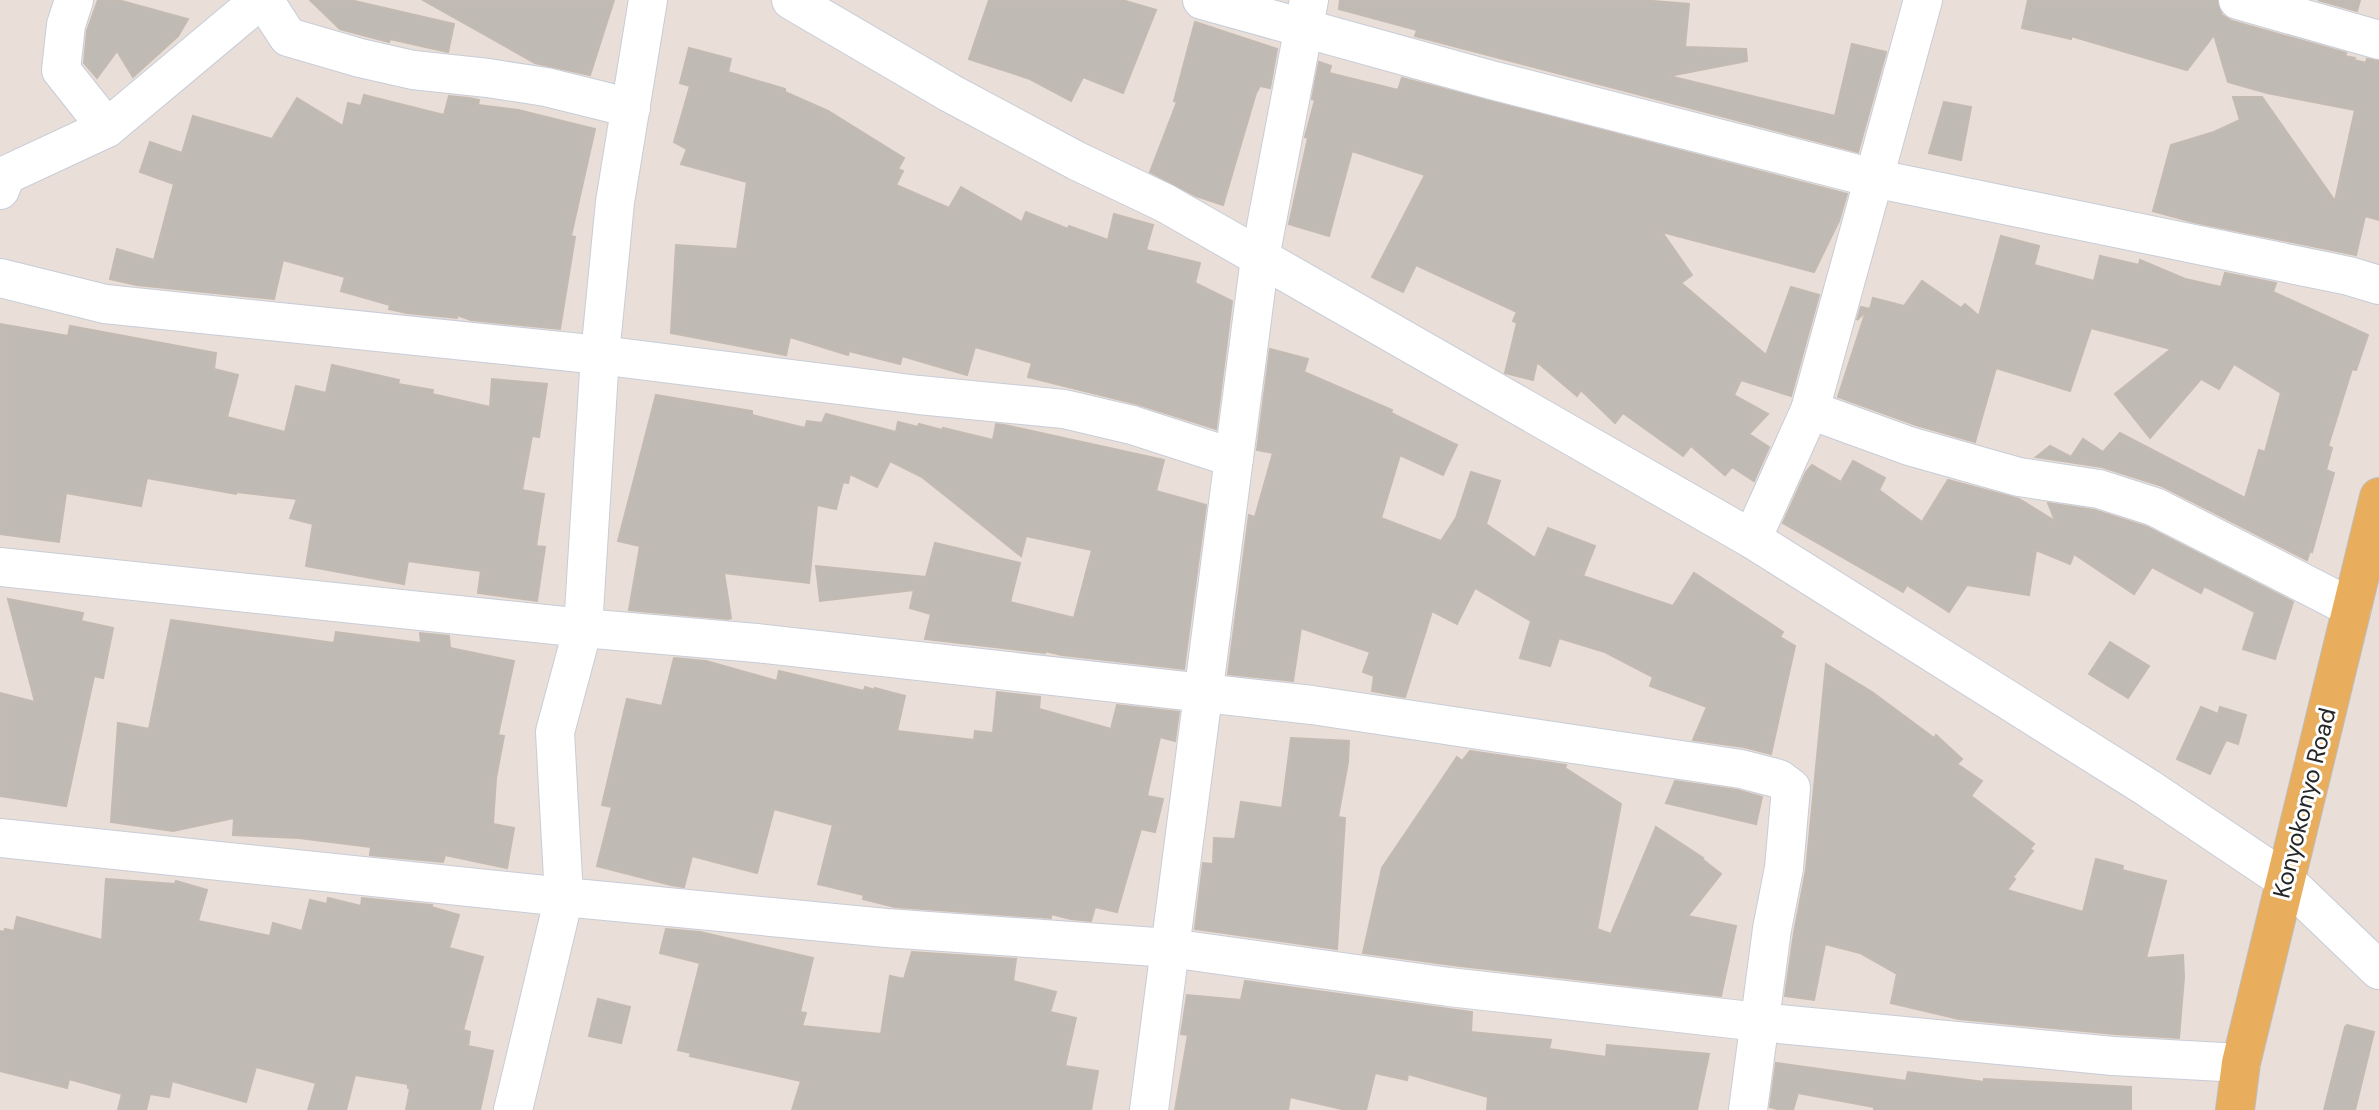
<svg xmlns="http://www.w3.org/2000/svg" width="2379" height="1110" font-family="'DM Sans',sans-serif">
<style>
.building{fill:#c0bab4;stroke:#c3bab2;stroke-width:2}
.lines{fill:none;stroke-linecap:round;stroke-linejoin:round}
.minor-casing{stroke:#c7cdd8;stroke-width:40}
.tertiary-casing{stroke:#c7cdd8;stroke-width:40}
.primary-casing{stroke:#bebebe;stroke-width:40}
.minor{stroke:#fff;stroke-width:38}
.tertiary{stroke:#fff;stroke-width:38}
.primary{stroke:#e8ae5d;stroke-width:38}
.labels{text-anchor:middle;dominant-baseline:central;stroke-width:6;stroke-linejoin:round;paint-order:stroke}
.street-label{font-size:24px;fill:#262626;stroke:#fff}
</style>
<rect width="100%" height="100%" fill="#e9ded8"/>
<g class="building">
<polygon points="98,0 118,0 188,19 178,36 133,77 117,51 97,78 84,63 87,31"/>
<polygon points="310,0 350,0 454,24 448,52 390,39 389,42 340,29"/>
<polygon points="423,0 614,0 590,75 535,63"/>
<polygon points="989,0 1122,0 1156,10 1123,93 1083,77 1071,101 1030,79 969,59"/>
<polygon points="1340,0 1641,0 1689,4 1685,47 1746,49 1747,61 1669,76 1835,116 1852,44 1886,52 1858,152 1415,36 1417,30 1339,9"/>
<polygon points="2028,0 2217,0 2222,15 2232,21 2346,53 2345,56 2355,58 2354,60 2366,63 2367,59 2379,61 2379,220 2365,216 2356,255 2193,222 2153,211 2171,145 2214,132 2240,120 2233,97 2262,97 2335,201 2355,110 2267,93 2228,82 2214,35 2187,70 2071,36 2071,39 2022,28"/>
<polygon points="2318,0 2360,0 2357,11"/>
<polygon points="1195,22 1277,49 1270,88 1260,86 1256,93 1223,205 1196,196 1150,172 1177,102 1174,101"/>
<polygon points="689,48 731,59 728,72 785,89 785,92 828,111 904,158 898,169 903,171 896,185 949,208 961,187 1022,222 1026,212 1068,229 1069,226 1108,240 1114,214 1153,225 1146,250 1200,263 1195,283 1232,301 1216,429 1137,404 1028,377 1032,363 975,347 967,375 902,356 900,364 849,351 848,355 790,337 786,355 671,333 676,245 737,249 747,182 681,164 687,149 674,142 690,86 680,83"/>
<polygon points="1319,62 1331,66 1329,73 1398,90 1402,78 1847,194 1839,221 1814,272 1662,232 1692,275 1681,283 1766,355 1791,287 1819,295 1791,396 1741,380 1734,395 1768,414 1749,434 1769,447 1754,481 1732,467 1725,475 1691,446 1683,456 1623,413 1615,423 1581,390 1577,396 1537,362 1533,380 1505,373 1517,323 1513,321 1517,312 1416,265 1403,292 1372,277 1425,175 1352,151 1329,236 1289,224 1308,138 1305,137 1315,100 1312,99"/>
<polygon points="364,95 444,115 449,96 469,98 479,100 478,105 518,110 595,129 571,236 575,237 560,329 471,320 457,315 457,318 407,313 389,309 390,305 341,291 345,277 283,260 274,299 137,285 110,279 117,249 154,260 174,184 140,172 150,142 182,153 193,116 272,139 297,98 343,126 348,103 361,106"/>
<polygon points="1944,102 1971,107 1961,160 1929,153"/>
<polygon points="2001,236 2039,246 2034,265 2094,281 2100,256 2139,265 2140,260 2185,279 2221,287 2225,273 2276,283 2273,292 2368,335 2356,370 2352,369 2328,446 2332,448 2326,470 2334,473 2312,552 2310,551 2307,560 2162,486 2102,467 2036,457 2050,446 2071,457 2083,439 2103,452 2120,433 2245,498 2259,450 2265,452 2281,393 2234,364 2219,389 2201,379 2150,438 2115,394 2171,349 2091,328 2070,391 1996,368 1975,442 1916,425 1838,397 1866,311 1857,320 1861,307 1870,309 1873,298 1904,306 1922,281 1961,308 1965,304 1979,316"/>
<polygon points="0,324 68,336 70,326 216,353 214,369 238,375 227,417 285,432 296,386 326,393 332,365 399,380 398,384 433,390 432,394 490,407 492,379 547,384 539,437 532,436 522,490 544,494 536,546 545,547 537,601 478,593 481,571 408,561 404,584 306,566 313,524 290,518 297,499 237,492 236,494 147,478 141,506 66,493 59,542 0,534"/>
<polygon points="1270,349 1308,359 1304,372 1392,410 1391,413 1457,445 1443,475 1400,455 1381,518 1441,541 1456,518 1471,472 1500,481 1486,524 1535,558 1548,528 1595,546 1583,576 1673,606 1694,573 1783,632 1780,637 1795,646 1771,754 1744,747 1693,740 1707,707 1650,686 1653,677 1605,652 1559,638 1550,666 1520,658 1531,621 1475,588 1457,624 1432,611 1405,697 1372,691 1374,676 1363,672 1370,652 1301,628 1293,681 1228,674 1249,515 1255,517 1273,453 1257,450"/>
<polygon points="656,395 752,411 752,415 805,428 807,421 822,423 826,414 896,432 898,422 918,427 919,424 942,430 943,428 993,440 996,424 1004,425 1164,460 1156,491 1206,505 1184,669 1062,655 1045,651 1045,653 925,639 931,614 910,608 914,590 820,601 816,566 926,577 935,543 1020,563 1010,602 1074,618 1092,550 1026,536 1021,556 922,477 890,461 877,487 850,474 848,483 843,482 836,509 817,505 809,583 724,573 731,618 728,619 629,610 640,546 618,541"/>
<polygon points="1853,461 1885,478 1879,490 1922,522 1948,480 2019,499 2055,521 2048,503 2094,510 2147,527 2293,602 2275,659 2243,649 2255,612 2204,586 2201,593 2152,567 2134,594 2074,554 2070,564 2036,550 2029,595 1967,585 1949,612 1907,585 1903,592 1783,523 1806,472 1812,465 1841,482"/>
<polygon points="8,599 83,613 81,621 113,628 103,678 94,676 66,806 0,796 0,693 35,702"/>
<polygon points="171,620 334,643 336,632 421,643 420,633 449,636 450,648 514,661 498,735 504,736 496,778 493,824 514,828 507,868 445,855 443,862 370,855 371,847 299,838 233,835 234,818 173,831 111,822 118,723 149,729"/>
<polygon points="2110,642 2149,666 2128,698 2089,674"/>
<polygon points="674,658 706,661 777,681 779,671 864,691 865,687 875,690 875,688 905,696 897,731 974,740 975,731 993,733 997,692 1040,697 1039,709 1111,729 1117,705 1179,712 1175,741 1160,737 1147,796 1163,799 1155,832 1141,829 1117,912 1095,907 1091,921 1071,919 1051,914 1051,918 895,907 863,899 864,895 818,884 833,825 774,809 757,873 692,856 684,887 671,885 597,866 612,807 602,805 627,699 662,706"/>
<polygon points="1826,664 1872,692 1934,738 1936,735 1962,759 1957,764 1982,781 1971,796 2034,844 2030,849 2033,851 2013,877 2015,879 2007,890 2083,912 2096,859 2123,866 2122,870 2166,881 2146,958 2183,955 2184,977 2179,1038 2115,1034 1959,1019 1891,1003 1897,974 1860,953 1825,944 1814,1000 1785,996 1794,933 1806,870"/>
<polygon points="2201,707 2218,714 2220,707 2246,715 2238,744 2226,740 2210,774 2177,759"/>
<polygon points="1291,738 1349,741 1348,762 1338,817 1345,818 1337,949 1195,929 1203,863 1213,864 1214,838 1235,839 1241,802 1282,808"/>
<polygon points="1470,751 1566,765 1565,768 1621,804 1597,929 1611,934 1656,827 1703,858 1702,859 1721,874 1688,916 1736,926 1721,996 1452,965 1363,953 1382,868 1457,757 1462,761"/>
<polygon points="1675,781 1737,790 1762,797 1756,824 1666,803"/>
<polygon points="106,879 175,884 176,881 207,890 198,921 270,936 273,923 302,931 310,900 327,904 328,898 361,906 362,898 432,905 431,907 459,915 449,948 483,957 463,1030 470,1032 468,1046 493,1051 480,1110 406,1110 410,1089 408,1088 408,1084 355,1075 346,1110 308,1110 316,1083 256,1067 246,1102 172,1081 169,1097 150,1094 146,1110 118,1110 122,1094 69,1079 67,1088 0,1071 0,931 4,932 5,929 14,931 17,917 102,940"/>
<polygon points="666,929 700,932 813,958 800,1012 806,1013 802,1026 881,1034 890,976 904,979 912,952 1016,959 1013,981 1056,992 1050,1012 1076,1018 1065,1066 1098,1071 1091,1110 792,1110 801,1081 690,1056 691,1053 678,1050 700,963 660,953"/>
<polygon points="1245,981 1472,1012 1471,1032 1551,1040 1549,1049 1606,1057 1607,1045 1709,1054 1697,1110 1487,1110 1488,1097 1408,1074 1407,1080 1375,1073 1366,1110 1346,1110 1290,1097 1288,1110 1175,1110 1188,1035 1181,1034 1187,995 1241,1000"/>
<polygon points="598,999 630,1007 621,1043 589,1036"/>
<polygon points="2347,1025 2374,1032 2355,1110 2324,1110 2345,1027"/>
<polygon points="1776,1063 1906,1081 1908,1072 1984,1082 1984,1079 2131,1087 2131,1110 1874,1110 1874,1107 1798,1093 1793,1110 1781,1110 1770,1107"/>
</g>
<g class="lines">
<g class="minor-casing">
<g id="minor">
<polyline points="74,0 66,25 61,70 107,128"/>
<polyline points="264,0 288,37 360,58 413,70 488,78 546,87 631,108"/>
<polyline points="1202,0 1491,80 1873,178 2349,276 2379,285"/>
<polyline points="2238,0 2379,40"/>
<polyline points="0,190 6,175 107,128 260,0"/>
<polyline points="0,278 105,304 600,355 919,395 1064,409 1132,425 1234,458"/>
<polyline points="1810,410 1909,446 2019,477 2099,489 2155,507 2352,608"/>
<polyline points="1752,539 1810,410 1923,0"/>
<polyline points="0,567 583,628 756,643 1312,705 1741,769 1779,779 1791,788 1784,868 1772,929 1748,1110"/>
<polyline points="0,838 564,897 886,928 1170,948 1449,987 1759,1022 2113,1056 2241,1063"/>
<polyline points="2285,880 2379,970"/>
<polyline points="513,1110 564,897 555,732 583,628 600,355 615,202 648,0"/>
<polyline points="1149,1110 1260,258 1309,0"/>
</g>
</g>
<g class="tertiary-casing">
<polyline id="tertiary" points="791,0 950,93 1077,161 1165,203 1752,539 2148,788 2285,880"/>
</g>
<g class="primary-casing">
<polyline id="primary" points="2235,1110 2241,1063 2379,497"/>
</g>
<use href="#minor" class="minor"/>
<use href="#tertiary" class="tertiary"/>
<use href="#primary" class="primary"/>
</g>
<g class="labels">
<g class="street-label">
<text transform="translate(2304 803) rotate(-76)">Konyokonyo Road</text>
</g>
</g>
</svg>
